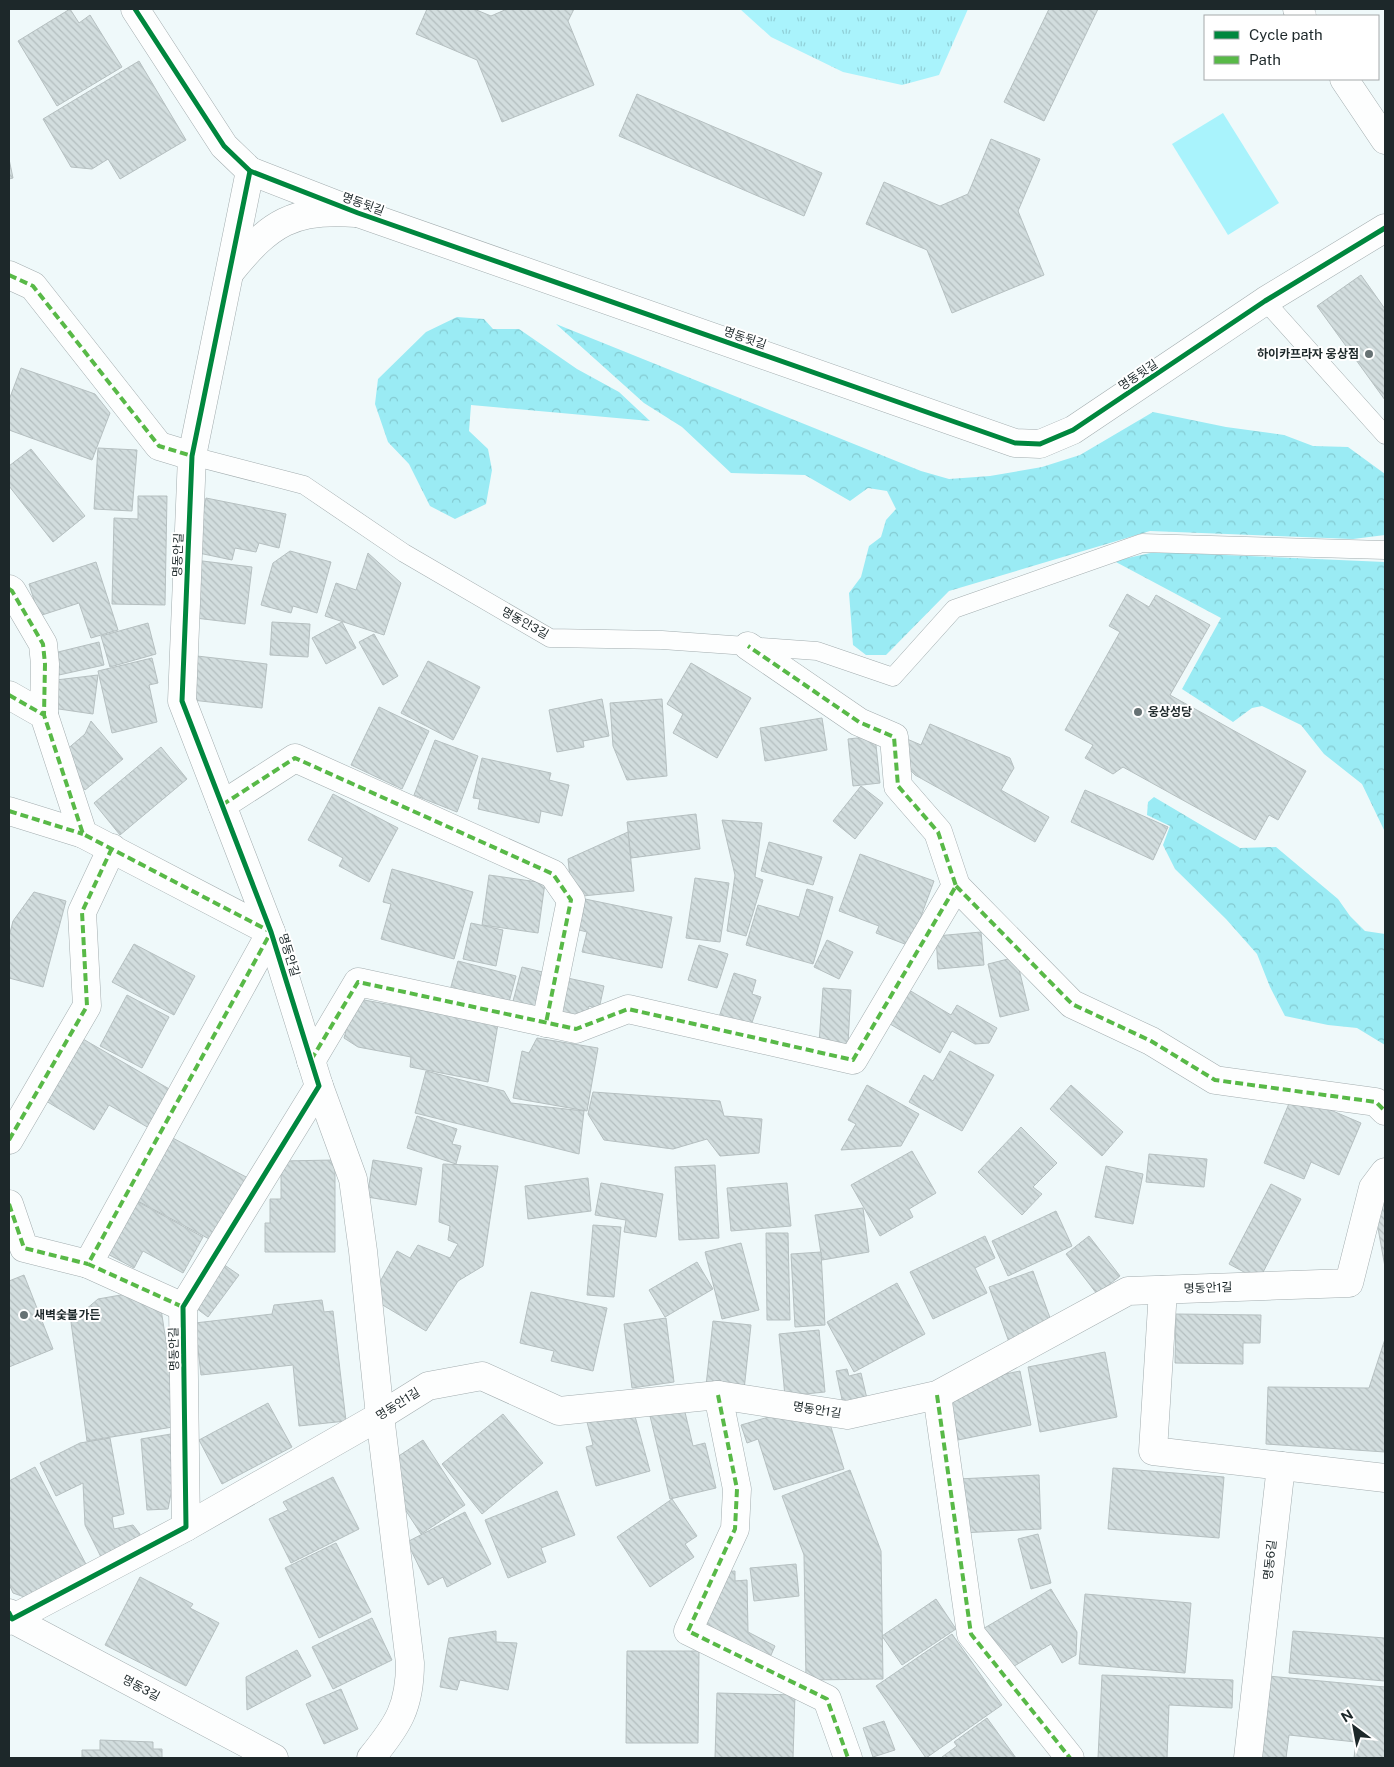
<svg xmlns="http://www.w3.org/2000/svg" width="1394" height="1767" font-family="'Public Sans','Noto Sans KR',sans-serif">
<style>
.forest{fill:url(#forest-crowns)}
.park{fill:url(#park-tufts)}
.garden{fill:#a9f3fc}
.building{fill:url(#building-back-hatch);stroke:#b6c0c1}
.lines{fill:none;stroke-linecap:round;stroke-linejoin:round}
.service-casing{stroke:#a3adaf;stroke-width:19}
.minor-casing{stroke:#a3adaf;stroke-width:29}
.tertiary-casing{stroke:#a3adaf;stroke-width:29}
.service{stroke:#fdfefe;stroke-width:18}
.minor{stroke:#fdfefe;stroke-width:28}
.tertiary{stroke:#fdfefe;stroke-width:28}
.quiet{stroke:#58b947;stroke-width:4;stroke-dasharray:8 4;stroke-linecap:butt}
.cycleway-casing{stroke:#fff;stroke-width:8}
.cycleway{stroke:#00873e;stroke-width:5}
.poi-dot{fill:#667173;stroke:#fff;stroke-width:2}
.labels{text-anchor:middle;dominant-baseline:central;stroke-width:4;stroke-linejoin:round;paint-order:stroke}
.street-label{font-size:12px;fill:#1d282a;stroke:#fff}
.poi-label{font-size:12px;font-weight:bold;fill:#1d282a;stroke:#fff;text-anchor:start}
</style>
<defs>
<pattern id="forest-crowns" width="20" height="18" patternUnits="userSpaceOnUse" patternTransform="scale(1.25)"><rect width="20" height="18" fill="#9aebf4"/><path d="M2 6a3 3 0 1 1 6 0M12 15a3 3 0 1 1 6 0" fill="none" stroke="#84cad1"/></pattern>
<pattern id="park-tufts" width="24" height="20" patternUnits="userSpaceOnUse" patternTransform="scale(1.25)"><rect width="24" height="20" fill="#a9f3fc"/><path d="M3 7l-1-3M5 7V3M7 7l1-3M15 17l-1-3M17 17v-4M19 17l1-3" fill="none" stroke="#91d0d8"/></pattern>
<pattern id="building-back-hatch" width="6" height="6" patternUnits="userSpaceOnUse" patternTransform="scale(1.25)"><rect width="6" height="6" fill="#d2ddde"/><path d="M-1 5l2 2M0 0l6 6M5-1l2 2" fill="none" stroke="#b4bebf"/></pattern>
</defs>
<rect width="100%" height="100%" fill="#eff9fa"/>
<g class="forest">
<polygon points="457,317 484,319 493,329 519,329 577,369 619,392 650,421 471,405 469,431 488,449 492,470 486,504 455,519 430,506 409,464 388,442 375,404 378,379 426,332"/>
<polygon points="556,324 921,471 949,479 990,476 1042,467 1080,455 1153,412 1226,427 1284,435 1313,446 1348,447 1385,474 1385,535 1353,539 1150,531 949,591 886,655 866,655 853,645 849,593 861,577 869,546 881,537 886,520 896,509 887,491 868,488 850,501 805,475 731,473 682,427 644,403"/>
<polygon points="1155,552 1385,562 1385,832 1362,784 1324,754 1301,725 1262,706 1252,708 1233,722 1182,689 1221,618 1114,561"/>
<polygon points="1154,797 1240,848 1276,847 1338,899 1350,916 1365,931 1385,934 1385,1045 1357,1028 1328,1025 1285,1016 1270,987 1257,954 1226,919 1175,869 1163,845 1170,826 1147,815 1148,802"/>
</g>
<polygon class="park" points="740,9 968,9 939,75 902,85 843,72 771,37"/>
<polygon class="garden" points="1223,113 1279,203 1228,235 1172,144"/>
<g class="building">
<polygon points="70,9 79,23 90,15 122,67 57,106 18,41"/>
<polygon points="427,9 474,9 491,16 507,9 574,9 568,21 594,85 502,122 477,60 416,34"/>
<polygon points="1049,9 1098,9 1044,121 1004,102"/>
<polygon points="139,61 186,140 120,179 108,159 92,169 71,167 43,119"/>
<polygon points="637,94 822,173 804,216 619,136"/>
<polygon points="991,139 1040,159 1018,211 1044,275 952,313 927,250 866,224 884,182 940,206 968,194"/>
<polygon points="9,159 13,178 9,179"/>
<polygon points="1361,275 1385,309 1385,400 1317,306"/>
<polygon points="21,368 95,394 110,413 92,460 9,430 9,400"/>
<polygon points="98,448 137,450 132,511 94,509"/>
<polygon points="31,449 85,516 53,542 9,486 9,466"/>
<polygon points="138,496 167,496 165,605 112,604 114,518 138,519"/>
<polygon points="206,498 286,514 279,548 259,543 256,552 235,548 232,560 194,552"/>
<polygon points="290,551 331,562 317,613 293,606 291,613 261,605 273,563"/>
<polygon points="368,553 401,583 384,635 325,616 336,583 356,590"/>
<polygon points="194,560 252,567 245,624 187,617"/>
<polygon points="96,562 118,630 91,638 79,603 39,616 29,584"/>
<polygon points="1127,594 1149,607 1156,595 1210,625 1170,695 1306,771 1278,820 1269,815 1255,840 1123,767 1113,774 1085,758 1093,745 1065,730 1120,632 1109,626"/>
<polygon points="272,622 310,624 308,657 270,655"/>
<polygon points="342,622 356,648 326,664 312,638"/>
<polygon points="148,623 156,654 110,667 101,636"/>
<polygon points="374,634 398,676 383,685 359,642"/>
<polygon points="99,642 104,665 59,675 54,653"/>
<polygon points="197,656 267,664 262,708 192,700"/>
<polygon points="152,658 158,683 149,685 157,722 112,733 98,671"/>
<polygon points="428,661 480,687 453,740 401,713"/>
<polygon points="691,663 751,698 717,758 673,733 683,714 667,704"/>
<polygon points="98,675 93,714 52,708 56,680"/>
<polygon points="602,699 609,736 583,741 584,747 557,752 549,710"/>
<polygon points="662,699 667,776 627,780 613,746 610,703"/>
<polygon points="379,707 429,731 402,789 351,765"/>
<polygon points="822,718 827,750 765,761 760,728"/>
<polygon points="91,721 123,759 85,790 58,757 85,734"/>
<polygon points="930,724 1010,758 1014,768 1001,790 1049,817 1035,842 915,775 899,758 907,739 921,745"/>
<polygon points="875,736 880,783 853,786 848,739"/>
<polygon points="435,740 478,756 457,812 414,795"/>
<polygon points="161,747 187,779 120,835 94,803"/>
<polygon points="482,758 551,773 549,780 569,785 562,816 541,811 539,823 478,809 480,799 473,798"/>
<polygon points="861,786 883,803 855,839 833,821"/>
<polygon points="1085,790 1168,827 1153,860 1071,822"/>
<polygon points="333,794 398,828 369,882 339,866 343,858 308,840"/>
<polygon points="696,814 700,849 631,858 627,822"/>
<polygon points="722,820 762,823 755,877 763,880 746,936 727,931 735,875"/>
<polygon points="628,832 634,891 572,897 568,859"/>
<polygon points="769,842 822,857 813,885 761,871"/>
<polygon points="860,854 934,881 910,946 876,933 879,926 839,911"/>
<polygon points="392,869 473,892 454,959 381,939 391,904 383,902"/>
<polygon points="489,875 545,883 538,933 482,925"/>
<polygon points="695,878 729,883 720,942 686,938"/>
<polygon points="807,889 833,897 813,964 746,945 758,905 799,917"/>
<polygon points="34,892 66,901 43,987 9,978 9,937 13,921"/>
<polygon points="585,899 672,917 662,968 582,952 587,932 579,930"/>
<polygon points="471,923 503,930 496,966 463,959"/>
<polygon points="981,932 984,965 938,969 936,936"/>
<polygon points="827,940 853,952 839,979 814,967"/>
<polygon points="134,944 195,976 174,1015 112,982"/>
<polygon points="699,945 728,954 717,988 688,980"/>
<polygon points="1016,957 1029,1010 1000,1017 988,964"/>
<polygon points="458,961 516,976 507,1010 449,994"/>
<polygon points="522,967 551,974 542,1012 512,1005"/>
<polygon points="734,973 756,980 752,994 761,997 749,1031 718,1020"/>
<polygon points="563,977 604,986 599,1009 589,1006 585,1023 554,1016"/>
<polygon points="823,988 851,990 848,1044 819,1043"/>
<polygon points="909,990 951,1015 957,1005 997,1028 989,1043 975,1044 952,1031 940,1053 890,1024"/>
<polygon points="127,995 169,1017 142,1068 100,1046"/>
<polygon points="364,1000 498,1024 488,1082 410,1067 411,1057 358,1047 344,1038 353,1005"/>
<polygon points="537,1038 598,1048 587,1111 513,1098 522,1051 529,1053"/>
<polygon points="83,1039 171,1090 149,1128 109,1105 94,1130 46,1101"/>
<polygon points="950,1051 994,1075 962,1131 909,1102 924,1075 933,1081"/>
<polygon points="426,1071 504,1091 511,1103 584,1111 579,1154 415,1113"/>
<polygon points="867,1085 919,1114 901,1146 841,1150 856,1124 848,1120"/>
<polygon points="1071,1085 1123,1132 1102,1156 1050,1109"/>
<polygon points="593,1092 720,1101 724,1116 762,1119 759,1153 720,1156 707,1139 673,1149 604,1140 588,1114"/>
<polygon points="1293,1094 1361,1123 1339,1175 1311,1162 1304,1179 1264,1163"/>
<polygon points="417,1116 457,1129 452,1144 461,1146 456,1164 407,1148"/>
<polygon points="1021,1127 1057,1163 1033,1187 1042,1194 1022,1215 978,1172"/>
<polygon points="169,1136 248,1178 213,1241 134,1199"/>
<polygon points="912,1151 936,1193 909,1209 913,1217 880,1236 851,1185"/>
<polygon points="1149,1154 1207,1159 1204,1187 1146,1182"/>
<polygon points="335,1160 335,1252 265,1252 265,1223 270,1223 270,1199 281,1199 281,1161"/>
<polygon points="373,1160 422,1168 416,1205 367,1197"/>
<polygon points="443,1164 498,1166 483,1266 458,1281 426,1331 371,1298 397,1251 410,1258 418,1245 450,1258 458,1244 448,1240 450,1226 439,1222"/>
<polygon points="715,1165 719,1238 679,1240 675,1167"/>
<polygon points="1106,1166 1143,1174 1133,1224 1095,1217"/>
<polygon points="588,1178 591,1211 528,1219 525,1186"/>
<polygon points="601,1183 663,1194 656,1237 624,1232 626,1220 595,1215"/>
<polygon points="787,1183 791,1226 731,1231 727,1188"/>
<polygon points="1271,1184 1301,1199 1259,1280 1229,1264"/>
<polygon points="129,1197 203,1237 183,1273 143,1251 134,1268 100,1250"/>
<polygon points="1385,1202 1385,1267 1374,1206"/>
<polygon points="863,1208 869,1252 822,1260 815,1215"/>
<polygon points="1056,1211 1072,1246 1008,1276 992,1241"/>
<polygon points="593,1225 621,1227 614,1297 587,1295"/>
<polygon points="766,1233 788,1233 790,1320 767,1320"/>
<polygon points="985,1236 995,1258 975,1268 987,1293 933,1319 910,1272"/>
<polygon points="1089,1236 1120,1276 1097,1294 1066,1254"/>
<polygon points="741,1243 759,1310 722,1319 705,1252"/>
<polygon points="821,1252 825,1325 795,1327 791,1254"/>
<polygon points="697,1262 713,1289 665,1317 649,1290"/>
<polygon points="223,1264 239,1275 208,1317 192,1305"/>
<polygon points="1033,1271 1053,1326 1009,1342 989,1287"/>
<polygon points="24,1275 53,1349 9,1367 9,1281"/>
<polygon points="897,1283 925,1334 854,1372 827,1322"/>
<polygon points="138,1292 161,1309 179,1426 87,1441 71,1322 98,1299"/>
<polygon points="531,1292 607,1308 593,1371 551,1361 554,1351 520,1343"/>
<polygon points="322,1300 324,1312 333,1311 346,1421 299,1426 293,1365 201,1375 195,1323 272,1314 274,1305"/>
<polygon points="1176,1314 1261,1315 1260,1343 1243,1343 1243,1364 1175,1363"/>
<polygon points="666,1318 674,1382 632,1388 624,1324"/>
<polygon points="713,1321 751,1325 744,1390 706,1386"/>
<polygon points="819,1330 825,1392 785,1396 779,1334"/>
<polygon points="1385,1339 1385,1452 1266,1444 1268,1387 1369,1388"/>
<polygon points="1105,1352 1117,1417 1040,1432 1028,1367"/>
<polygon points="847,1369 849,1376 861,1373 868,1403 844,1409 836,1371"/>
<polygon points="1020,1371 1031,1425 958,1440 950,1397 966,1382"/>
<polygon points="268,1403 292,1447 222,1484 199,1440"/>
<polygon points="684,1408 693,1446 705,1443 716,1488 670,1499 650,1416"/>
<polygon points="633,1409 650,1471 596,1486 586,1447 593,1445 587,1422"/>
<polygon points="786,1412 830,1424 844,1469 774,1490 758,1439 747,1443 741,1425"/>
<polygon points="503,1414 543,1463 482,1514 442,1464"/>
<polygon points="171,1434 175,1473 168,1509 147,1510 141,1439"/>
<polygon points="110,1438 124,1514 112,1517 114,1529 133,1525 140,1534 136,1543 102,1559 85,1525 83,1483 56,1496 40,1463 80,1443"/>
<polygon points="423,1440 465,1505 421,1534 395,1494 404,1488 388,1463"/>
<polygon points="35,1467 88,1568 30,1599 13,1593 9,1584 9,1481"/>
<polygon points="1113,1468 1224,1477 1219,1538 1108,1529"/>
<polygon points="850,1470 881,1551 883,1679 806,1680 804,1555 782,1496"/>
<polygon points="1039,1475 1041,1529 960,1533 958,1479"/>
<polygon points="333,1477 359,1529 291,1563 269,1519 288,1510 283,1502"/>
<polygon points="557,1491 575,1535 541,1548 546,1562 508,1578 485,1520"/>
<polygon points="672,1499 697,1536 685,1544 694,1557 650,1587 617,1537"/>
<polygon points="465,1512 491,1564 447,1587 443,1577 428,1585 407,1542"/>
<polygon points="1038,1534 1051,1583 1031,1589 1018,1539"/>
<polygon points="336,1543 371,1612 319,1638 285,1568"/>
<polygon points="796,1564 799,1596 754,1601 750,1568"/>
<polygon points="735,1571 735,1581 747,1580 748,1632 775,1646 767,1664 708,1634 703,1613 717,1572"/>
<polygon points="140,1577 193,1604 190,1608 219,1623 186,1686 105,1645"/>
<polygon points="1051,1589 1077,1632 1076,1655 1062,1663 1051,1644 1006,1671 981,1630"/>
<polygon points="1085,1594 1191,1603 1185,1673 1079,1664"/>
<polygon points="936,1599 956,1629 902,1665 882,1636"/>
<polygon points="372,1618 392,1660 333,1689 312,1647"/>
<polygon points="496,1631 496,1642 517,1643 508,1690 460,1680 457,1690 440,1687 449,1638"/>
<polygon points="1293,1631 1385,1638 1385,1681 1289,1673"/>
<polygon points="952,1634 1002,1705 926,1758 876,1686"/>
<polygon points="297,1650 311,1676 247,1710 246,1677"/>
<polygon points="627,1651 699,1651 698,1743 626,1743"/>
<polygon points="1102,1675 1233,1680 1232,1708 1169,1705 1167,1758 1098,1758"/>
<polygon points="1268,1676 1385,1687 1385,1758 1354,1758 1356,1742 1289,1735 1286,1758 1260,1758"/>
<polygon points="341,1689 358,1729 324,1744 306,1704"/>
<polygon points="717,1693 795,1695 793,1758 715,1758"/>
<polygon points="987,1718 1016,1758 943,1758 942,1757 957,1746 954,1742"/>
<polygon points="884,1721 895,1750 873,1757 863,1728"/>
<polygon points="100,1740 153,1742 153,1749 162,1749 162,1758 82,1758 82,1750 100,1750"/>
</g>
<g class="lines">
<g class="service-casing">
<g id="service">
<polyline points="1265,301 1385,435"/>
<polyline points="192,456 304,485 404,553 550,638 662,640 817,651 893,677 954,609 1142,543 1385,550"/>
</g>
</g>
<g class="minor-casing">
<g id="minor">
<path d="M 231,271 C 270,223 293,208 356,213"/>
<polyline points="9,275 33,286 159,446 192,456"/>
<polyline points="9,589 12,591 43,644 45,664 44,715"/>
<polyline points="9,695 44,715 83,834 271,932 88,1264 183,1307"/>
<polyline points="222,805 295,758 553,874 571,900 546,1023"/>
<polyline points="9,811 83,834"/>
<polyline points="956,886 1072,1004 1151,1041 1215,1080 1376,1102 1385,1111"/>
<polyline points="311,1061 358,982 576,1029 628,1009 853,1060 956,886 938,832 898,786 894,737 859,722 748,646"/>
<path d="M 319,1086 L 353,1179 L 363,1251 L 380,1416 L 410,1663 C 410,1707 398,1725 371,1758"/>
<polyline points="9,1140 87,1006 82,912 112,848"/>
<polyline points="9,1204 24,1248 88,1264"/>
<polyline points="1163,1290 1153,1451 1385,1478"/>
<polyline points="718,1395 737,1489 735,1529 688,1631 827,1699 848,1758"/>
<polyline points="937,1395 971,1634 1070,1758"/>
<polyline points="186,1527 380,1416 428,1386 482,1376 559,1411 718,1395 847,1415 937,1395 1128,1291 1349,1283 1373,1188 1385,1172"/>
<polyline points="9,1613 12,1619 186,1527 183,1307 319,1086 271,932 182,701 192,456 250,171"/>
<polyline points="9,1621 12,1619 274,1758"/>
<polyline points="1248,1758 1281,1466"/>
</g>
</g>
<g class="tertiary-casing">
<g id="tertiary">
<polyline points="135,9 224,146 250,171 358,213 1015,443 1040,444 1073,430 1265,301 1385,228"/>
<polyline points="1297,9 1302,16"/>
<polyline points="1344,79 1385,140"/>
</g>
</g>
<use href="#service" class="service"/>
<use href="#minor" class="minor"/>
<use href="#tertiary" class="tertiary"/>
<g class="quiet">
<polyline points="9,275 33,286 159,446 192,456"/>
<polyline points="9,589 12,591 43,644 45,664 44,715"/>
<polyline points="9,695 44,715 83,834 271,932 88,1264 183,1307"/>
<polyline points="222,805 295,758 553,874 571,900 546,1023"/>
<polyline points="9,811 83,834"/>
<polyline points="956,886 1072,1004 1151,1041 1215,1080 1376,1102 1385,1111"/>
<polyline points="311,1060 358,982 576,1029 628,1009 853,1060 956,886 938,832 898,786 894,737 859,722 748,646"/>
<polyline points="9,1140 87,1006 82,912 112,848"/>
<polyline points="9,1204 24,1248 88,1264"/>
<polyline points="718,1395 737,1489 735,1529 688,1631 827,1699 848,1758"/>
<polyline points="937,1395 971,1634 1070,1758"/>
</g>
<g class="cycleway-casing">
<g id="cycleway">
<polyline points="135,9 224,146 250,171 358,213 1015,443 1040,444 1073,430 1265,301 1385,228"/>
<polyline points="9,1613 12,1619 186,1527 183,1307 319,1086 271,932 182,701 192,456 250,171"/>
</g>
</g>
<use href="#cycleway" class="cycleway"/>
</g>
<g class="poi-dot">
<circle cx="1369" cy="354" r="5"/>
<circle cx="1138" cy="712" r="5"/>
<circle cx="24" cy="1315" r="5"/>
</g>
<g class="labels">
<g class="street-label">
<text transform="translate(363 204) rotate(20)">명동뒷길</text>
<text transform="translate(745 338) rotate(19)">명동뒷길</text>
<text transform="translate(1138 375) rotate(-34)">명동뒷길</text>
<text transform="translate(178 555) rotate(-88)">명동안길</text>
<text transform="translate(525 623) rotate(29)">명동안3길</text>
<text transform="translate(289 955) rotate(73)">명동안길</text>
<text transform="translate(1208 1288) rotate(-2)">명동안1길</text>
<text transform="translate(174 1349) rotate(-91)">명동안길</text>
<text transform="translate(398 1404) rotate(-32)">명동안1길</text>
<text transform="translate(817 1410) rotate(9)">명동안1길</text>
<text transform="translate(1270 1560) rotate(-84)">명동6길</text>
<text transform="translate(141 1688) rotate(28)">명동3길</text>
</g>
<g class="poi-label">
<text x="1359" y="354" text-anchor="end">하이카프라자 웅상점</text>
<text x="1148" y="712">웅상성당</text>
<text x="34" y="1315">새벽숯불가든</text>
</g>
</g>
<rect width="1394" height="1767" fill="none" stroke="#1d282a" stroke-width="20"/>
<rect x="1204" y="15" width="175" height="65" fill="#ffffff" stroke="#a5a9aa"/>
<rect x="1214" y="31" width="25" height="8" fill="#00873e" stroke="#a5a9aa"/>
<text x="1249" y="40" font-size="15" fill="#1d282a">Cycle path</text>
<rect x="1214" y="56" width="25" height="8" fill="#58b947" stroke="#a5a9aa"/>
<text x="1249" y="65" font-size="15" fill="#1d282a">Path</text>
<g transform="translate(1354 1727) rotate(328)" stroke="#ffffff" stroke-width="4" paint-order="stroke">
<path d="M0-4L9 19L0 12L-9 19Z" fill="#1d282a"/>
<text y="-8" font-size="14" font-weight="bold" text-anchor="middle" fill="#1d282a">N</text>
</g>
</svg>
